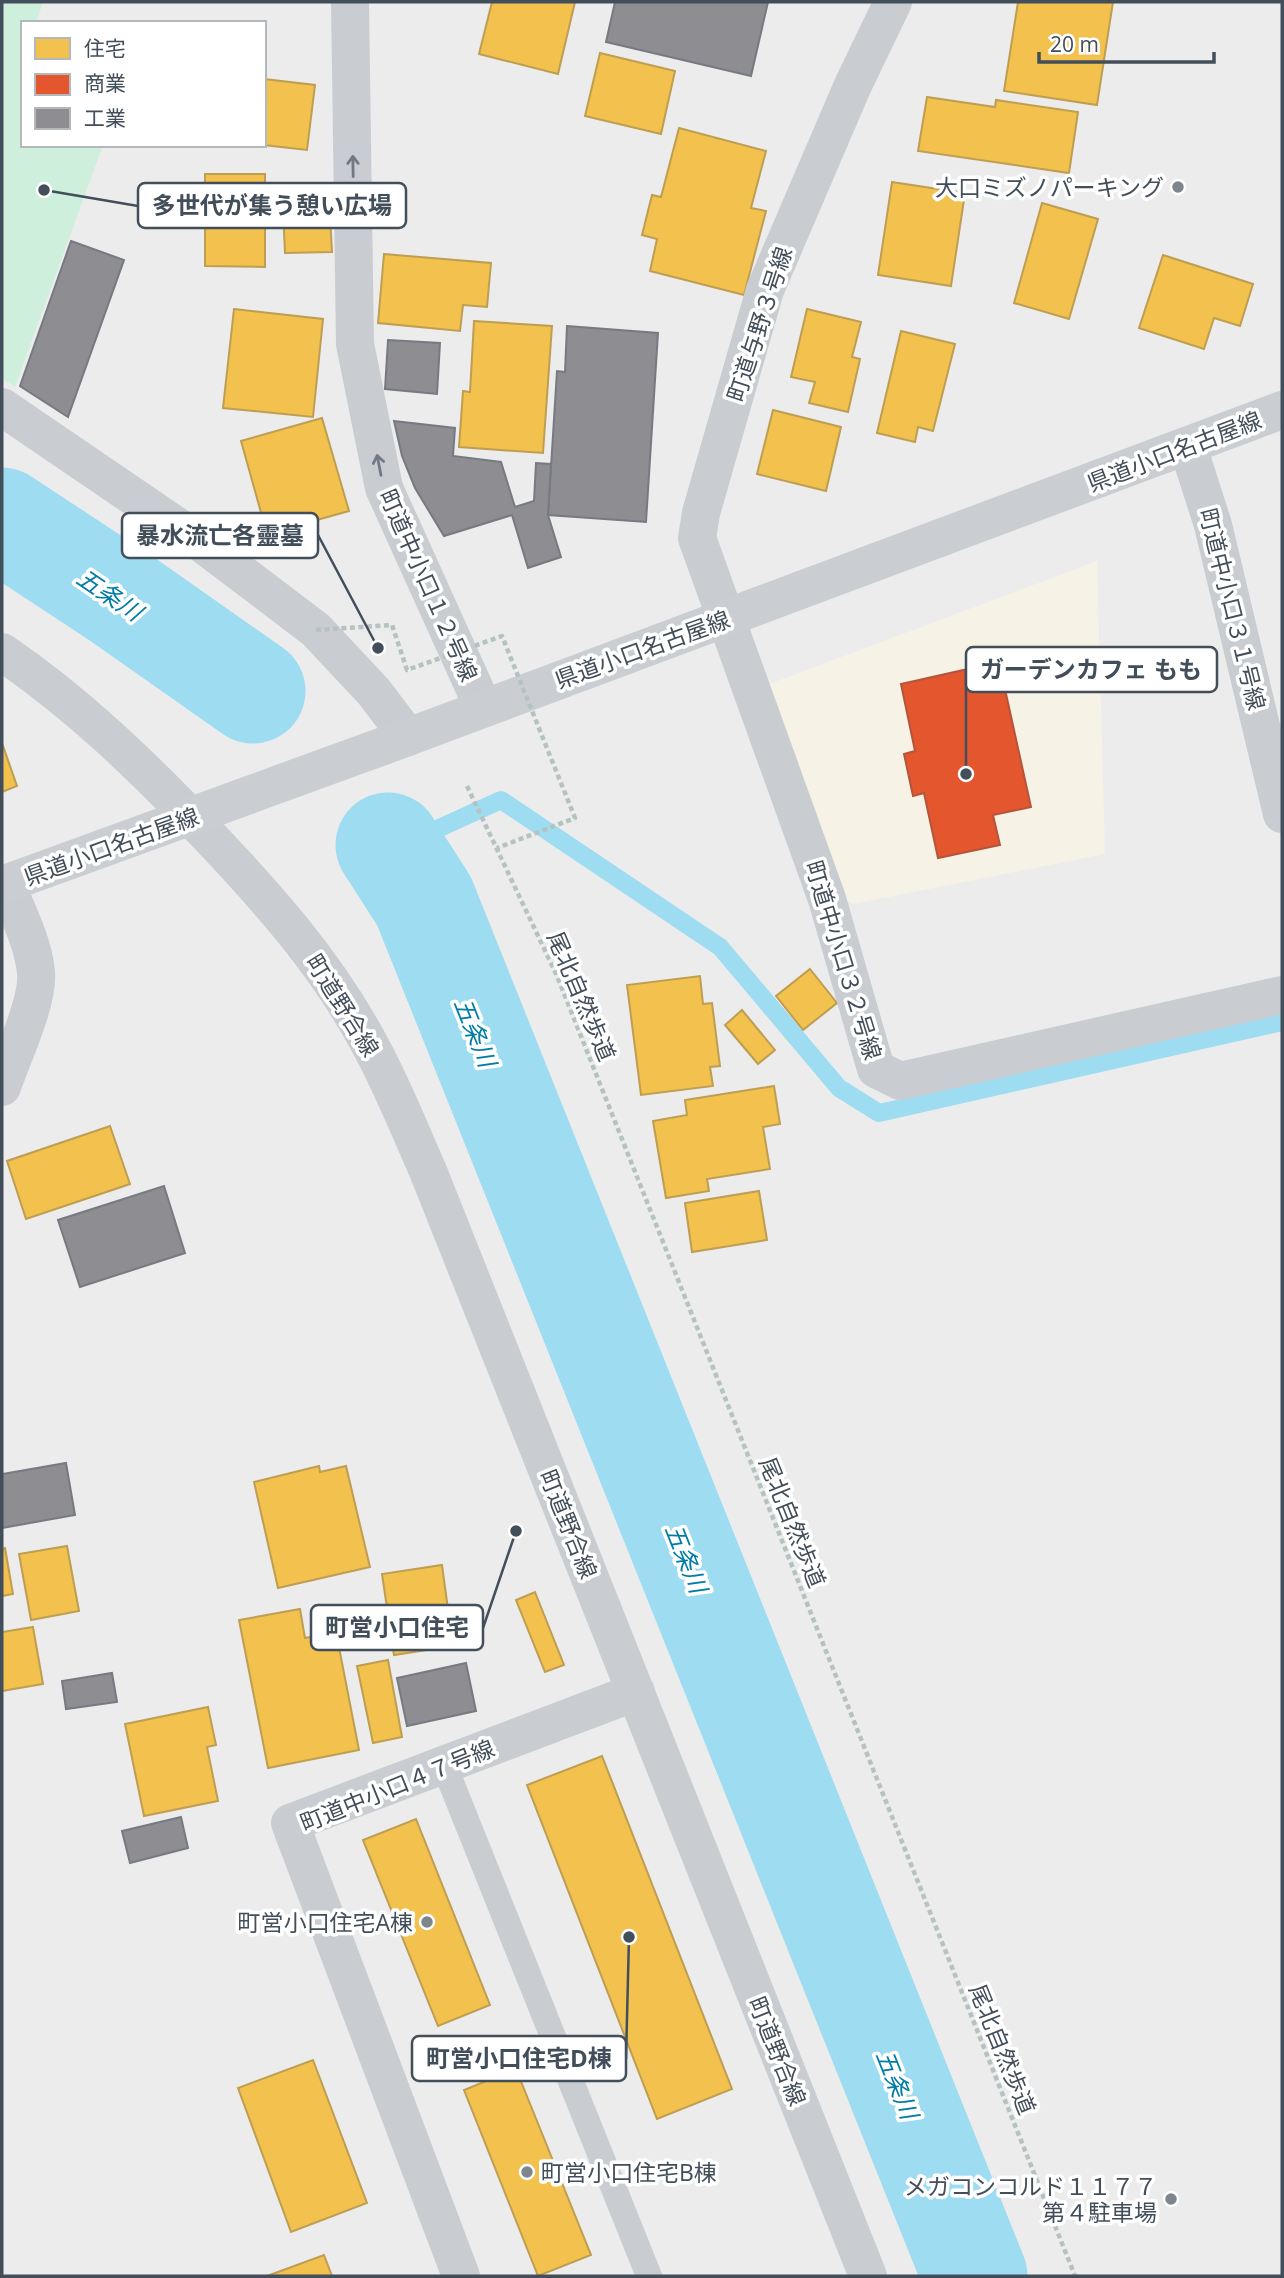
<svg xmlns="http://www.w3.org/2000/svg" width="1284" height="2278" font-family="'Open Sans','Noto Sans JP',sans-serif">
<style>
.commercial{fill:#f6f2e5}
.green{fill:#cdefdc}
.homes{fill:#f2c14e;stroke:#bd9e52;stroke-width:2}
.shops{fill:#e4572e;stroke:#b3543b;stroke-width:2}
.industry{fill:#8d8d92;stroke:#767a81;stroke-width:2}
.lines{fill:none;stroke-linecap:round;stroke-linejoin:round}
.stream{stroke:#9edcf1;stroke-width:18}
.river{stroke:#9edcf1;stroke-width:105}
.path{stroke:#b4c3c0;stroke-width:4.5;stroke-dasharray:5 3.5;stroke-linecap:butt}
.service{stroke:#c9cdd1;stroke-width:26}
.minor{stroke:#c9cdd1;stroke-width:38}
.tertiary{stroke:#c9cdd1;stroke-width:38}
.secondary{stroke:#cacdd2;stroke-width:38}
.path-bridge{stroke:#b4c3c0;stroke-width:4.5;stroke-dasharray:5 3.5;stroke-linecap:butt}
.oneway{stroke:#717a84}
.poi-dot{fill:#7e858d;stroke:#fff;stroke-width:2.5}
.labels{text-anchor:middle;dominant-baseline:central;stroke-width:7;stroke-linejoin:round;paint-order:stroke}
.poi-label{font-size:23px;fill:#424e5a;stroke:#fff;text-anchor:end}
.street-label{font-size:23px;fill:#424e5a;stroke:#fff}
.water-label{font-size:24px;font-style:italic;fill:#017ca7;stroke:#fff}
.leader{fill:none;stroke:#424e5a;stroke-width:2.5}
.callout-dot{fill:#424e5a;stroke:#fff;stroke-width:2.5}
.callout{fill:#fff;stroke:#424e5a;stroke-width:2.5}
.callout-label{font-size:24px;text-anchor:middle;font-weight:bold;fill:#424e5a}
</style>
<rect width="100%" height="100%" fill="#edecec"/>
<polygon class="commercial" points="1097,561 1105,854 853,904 838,895 764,686"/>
<polygon class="green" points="2,2 43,2 36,23 23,23 23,145 103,145 15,387 2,378"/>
<g class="homes">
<polygon points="492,2 575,2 558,74 479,54"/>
<polygon points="1018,2 1113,2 1097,105 1004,91"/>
<polygon points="600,53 675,71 661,134 585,116"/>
<polygon points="264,79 315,85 307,150 264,145"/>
<polygon points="927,97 995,107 996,100 1078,112 1069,173 918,151"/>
<polygon points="679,128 766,151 751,208 766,211 744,295 650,271 657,239 642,235 652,195 661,197"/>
<polygon points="205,174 265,174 265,267 205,266"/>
<polygon points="892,182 965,193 951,286 878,275"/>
<polygon points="282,187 329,198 332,252 285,253"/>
<polygon points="1042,203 1098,219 1069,319 1014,303"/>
<polygon points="384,254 491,263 487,307 463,305 460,331 378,323"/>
<polygon points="1163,255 1253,284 1240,326 1214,318 1204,349 1139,328"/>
<polygon points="234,309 323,319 313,417 223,408"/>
<polygon points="807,309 861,322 852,357 860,359 848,412 809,403 815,382 791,377"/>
<polygon points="474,321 552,326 543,453 459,447 463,391 470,392"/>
<polygon points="901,331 955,344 933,431 918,427 915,442 877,433"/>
<polygon points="773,410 841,427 826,491 757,474"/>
<polygon points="322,418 349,511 267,534 241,441"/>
<polygon points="2,743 17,786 2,792"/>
<polygon points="810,969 837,1003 803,1030 776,996"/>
<polygon points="700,976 703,1004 712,1003 720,1066 710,1067 713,1086 641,1095 627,985"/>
<polygon points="742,1010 775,1050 758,1064 725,1025"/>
<polygon points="774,1086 780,1124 763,1127 770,1169 707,1179 709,1191 666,1198 653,1121 687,1115 685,1100"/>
<polygon points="110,1126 130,1184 26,1219 7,1161"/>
<polygon points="759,1191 767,1240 692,1252 685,1203"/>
<polygon points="319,1466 320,1472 346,1466 370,1567 278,1588 254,1482"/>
<polygon points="67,1546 79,1611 31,1620 19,1554"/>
<polygon points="5,1548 13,1594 2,1596 2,1549"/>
<polygon points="442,1565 453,1646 394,1655 382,1574"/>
<polygon points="535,1592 564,1665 545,1672 516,1600"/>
<polygon points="300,1609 305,1638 336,1632 359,1750 268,1768 239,1620"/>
<polygon points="33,1627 43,1684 2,1691 2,1632"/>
<polygon points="388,1660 402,1737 373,1743 357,1666"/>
<polygon points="208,1707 216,1745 207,1747 218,1801 144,1816 125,1724"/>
<polygon points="602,1756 732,2089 657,2119 527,1785"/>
<polygon points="416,1819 490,2005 438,2026 363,1840"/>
<polygon points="313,2060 367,2203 291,2232 238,2088"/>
<polygon points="516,2069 591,2255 538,2276 464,2090"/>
<polygon points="324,2255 332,2276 267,2276"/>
</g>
<polygon class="shops" points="999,662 1031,807 993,815 1000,845 938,858 924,793 913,796 904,754 915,751 901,684"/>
<g class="industry">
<polygon points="615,2 768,2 751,76 606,42"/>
<polygon points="71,241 124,260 68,417 20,386"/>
<polygon points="567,326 658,333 646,522 548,515 557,371 565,372"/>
<polygon points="388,340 440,343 437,394 385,389"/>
<polygon points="394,421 455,428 453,456 501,462 515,507 534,501 536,463 551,464 548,515 561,557 528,568 512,515 444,536 415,488 402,456"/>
<polygon points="164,1186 185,1253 80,1287 58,1220"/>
<polygon points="66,1463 75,1515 2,1528 2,1474"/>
<polygon points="466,1663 476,1711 407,1726 397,1678"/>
<polygon points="112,1673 117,1702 66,1709 62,1681"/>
<polygon points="181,1817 188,1848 130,1863 122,1831"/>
</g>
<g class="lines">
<polyline class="stream" points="391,850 501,800 720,947 839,1088 879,1113 1282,1022"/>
<g class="river">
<polyline points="2,520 122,599 253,691"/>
<polyline points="388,845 424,901 975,2276"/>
</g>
<g class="path">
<polyline points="467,786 557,976 1075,2276"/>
<polyline points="434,2066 507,2037"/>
</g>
<polyline class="service" points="444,1765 649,2276"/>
<g class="minor">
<polyline points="350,2 355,344 384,488 483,707"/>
<polyline points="893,2 853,85 765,290 701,513 697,538 827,899 876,1069 900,1081 1282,995"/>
<polyline points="2,407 200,542 316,630 374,692 408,737"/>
<polyline points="1188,447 1213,525 1282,814"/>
<path d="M 2,1087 C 12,1057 39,1001 36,972 C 33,942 17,911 6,884"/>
<polyline points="461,2276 290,1823 636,1692"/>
</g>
<path class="tertiary" d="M 2,652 C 77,703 142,766 204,831 C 267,897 327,964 370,1045 C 392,1085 409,1128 428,1171 L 868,2276"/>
<polyline class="secondary" points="2,885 408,737 1282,410"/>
<polyline class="path-bridge" points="316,630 392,625 407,670 502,636 575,818 497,848"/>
</g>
<defs><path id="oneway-shaft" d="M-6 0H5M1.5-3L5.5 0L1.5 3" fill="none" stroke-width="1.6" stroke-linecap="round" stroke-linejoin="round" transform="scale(1.75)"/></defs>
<g class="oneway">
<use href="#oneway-shaft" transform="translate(353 166) rotate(-91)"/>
<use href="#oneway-shaft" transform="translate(379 465) rotate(-101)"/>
</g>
<g class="poi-dot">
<circle cx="1178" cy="187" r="7"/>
<circle cx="427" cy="1922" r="7"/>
<circle cx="527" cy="2172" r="7"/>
<circle cx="1171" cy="2199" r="7"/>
</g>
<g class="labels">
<g class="poi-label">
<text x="1164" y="187">大口ミズノパーキング</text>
<text x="413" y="1922">町営小口住宅A棟</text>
<text x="541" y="2172" text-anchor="start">町営小口住宅B棟</text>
<text x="1157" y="2186">メガコンコルド１１７７<tspan x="1157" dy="26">第４駐車場</tspan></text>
</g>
<g class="street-label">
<text transform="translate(759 324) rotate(-72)">町道与野３号線</text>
<text transform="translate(1174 451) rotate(-21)">県道小口名古屋線</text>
<text transform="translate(429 585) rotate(66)">町道中小口１２号線</text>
<text transform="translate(1233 609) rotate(76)">町道中小口３１号線</text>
<text transform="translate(642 649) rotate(-20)">県道小口名古屋線</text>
<text transform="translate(111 846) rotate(-20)">県道小口名古屋線</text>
<text transform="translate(844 960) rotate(73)">町道中小口３２号線</text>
<text transform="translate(582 996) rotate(67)">尾北自然歩道</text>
<text transform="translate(343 1005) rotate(58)">町道野合線</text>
<text transform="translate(793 1522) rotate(68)">尾北自然歩道</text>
<text transform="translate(569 1524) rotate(68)">町道野合線</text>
<text transform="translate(397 1785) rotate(-22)">町道中小口４７号線</text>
<text transform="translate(1003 2049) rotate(68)">尾北自然歩道</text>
<text transform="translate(778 2051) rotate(68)">町道野合線</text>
</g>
<g class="water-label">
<text transform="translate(110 594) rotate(34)">五条川</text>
<text transform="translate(476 1032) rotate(68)">五条川</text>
<text transform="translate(687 1558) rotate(68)">五条川</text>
<text transform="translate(898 2084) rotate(68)">五条川</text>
</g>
</g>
<path class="leader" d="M44 190L138 206M378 648L318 535M966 774L966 670M516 1531L483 1628M629 1937L626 2059"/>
<g class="callout-dot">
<circle cx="44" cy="190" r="7"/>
<circle cx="378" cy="648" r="7"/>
<circle cx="966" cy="774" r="7"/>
<circle cx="516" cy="1531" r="7"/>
<circle cx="629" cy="1937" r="7"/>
</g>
<g class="callout">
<rect x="138" y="183" width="268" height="45" rx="7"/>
<rect x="122" y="513" width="196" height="45" rx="7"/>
<rect x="966" y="647" width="251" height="45" rx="7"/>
<rect x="311" y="1605" width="172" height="45" rx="7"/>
<rect x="412" y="2036" width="214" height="45" rx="7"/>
</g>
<g class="callout-label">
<text x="272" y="214">多世代が集う憩い広場</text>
<text x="220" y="544">暴水流亡各靈墓</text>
<text x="1091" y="678">ガーデンカフェ もも</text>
<text x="397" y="1636">町営小口住宅</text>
<text x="519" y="2067">町営小口住宅D棟</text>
</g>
<rect width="1284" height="2278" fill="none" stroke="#424e5a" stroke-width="7"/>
<rect x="21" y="21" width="245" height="126" fill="#ffffff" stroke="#b3b8bd" stroke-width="2"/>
<rect x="35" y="38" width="35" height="21" fill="#f2c14e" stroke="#b3b8bd" stroke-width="2"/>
<text x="84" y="56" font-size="21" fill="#424e5a">住宅</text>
<rect x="35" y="74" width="35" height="21" fill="#e4572e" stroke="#b3b8bd" stroke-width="2"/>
<text x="84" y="91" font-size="21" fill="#424e5a">商業</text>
<rect x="35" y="108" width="35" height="21" fill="#8d8d92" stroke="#b3b8bd" stroke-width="2"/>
<text x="84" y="126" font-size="21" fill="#424e5a">工業</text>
<path d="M1039 52v10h175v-10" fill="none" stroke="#424e5a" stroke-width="3.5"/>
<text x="1050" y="52" font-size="21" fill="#424e5a" stroke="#ffffff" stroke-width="5" paint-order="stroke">20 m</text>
</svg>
